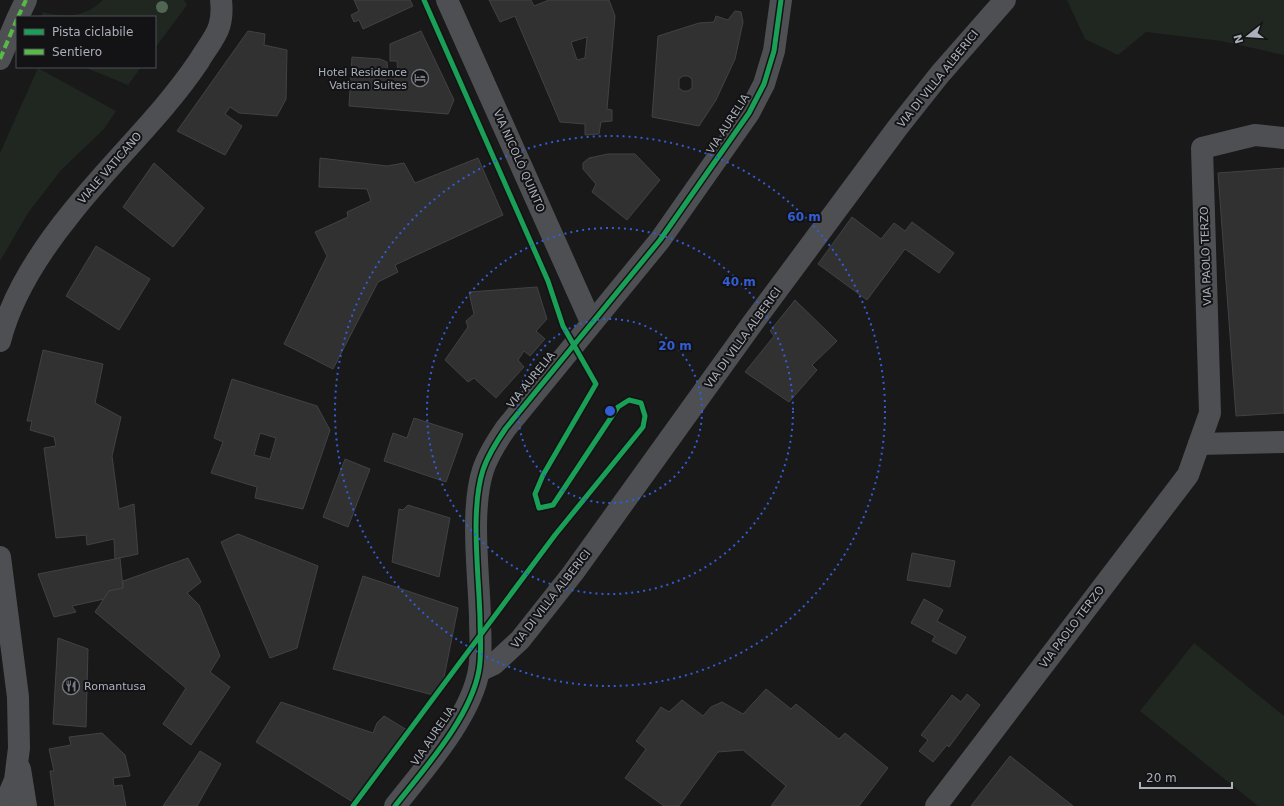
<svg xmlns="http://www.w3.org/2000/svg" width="1284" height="806" font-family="'DejaVu Sans',sans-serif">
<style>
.green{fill:#1f2720}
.building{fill:#313131;stroke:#414245;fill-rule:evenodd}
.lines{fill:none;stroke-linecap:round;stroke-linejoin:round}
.minor{stroke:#4d4f52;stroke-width:22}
.quiet{stroke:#58b947;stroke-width:4;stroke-dasharray:8 4;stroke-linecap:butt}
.cycleway-casing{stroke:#131315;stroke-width:8}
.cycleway{stroke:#1a9f57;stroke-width:5}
.tree{fill:#526753}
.ring{fill:none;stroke:#325dd4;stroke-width:2;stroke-dasharray:2 4}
.labels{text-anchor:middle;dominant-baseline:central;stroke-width:4;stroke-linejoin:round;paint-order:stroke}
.poi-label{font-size:11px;fill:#aaafba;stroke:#131315;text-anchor:end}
.street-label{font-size:11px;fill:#aaafba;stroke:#131315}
.centre{fill:#325dd4;stroke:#131315;stroke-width:2}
.ring-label{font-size:12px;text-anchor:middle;font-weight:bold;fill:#325dd4;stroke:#131315;stroke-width:4;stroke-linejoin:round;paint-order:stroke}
</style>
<rect width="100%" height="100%" fill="#191919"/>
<g class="green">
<path d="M 103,0 L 184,0 L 187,5 L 155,48 L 155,17 L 41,17 L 43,12 C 65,18 87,17 103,0 Z"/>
<polygon points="1067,0 1284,0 1284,55 1221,41 1146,32 1118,55 1085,39"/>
<polygon points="84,67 141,67 128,85"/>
<polygon points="38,68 116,111 104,129 60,171 48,187 28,213 0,261 0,153"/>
<polygon points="1194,643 1284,716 1284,806 1258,806 1140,711"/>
</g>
<g class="building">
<polygon points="354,0 410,0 413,6 363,29 359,20 354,22 351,15 359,11"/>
<path d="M 489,0 L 531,0 L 534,6 L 549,0 L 609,0 L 615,16 L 607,109 L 612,110 L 612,121 L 601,122 L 599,134 L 585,135 L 585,124 L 560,122 L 515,16 L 500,22 ZM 587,37 L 585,58 L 577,60 L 571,42 Z"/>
<path d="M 735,11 L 741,12 L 743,22 L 735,59 L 716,100 L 699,126 L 652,117 L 658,36 L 699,23 L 714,22 L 716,16 L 728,20 ZM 683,76 L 688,76 L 692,79 L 692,88 L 688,91 L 683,91 L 679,88 L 679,79 Z"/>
<polygon points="248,31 265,34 264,45 287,50 286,99 277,116 239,113 230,107 225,114 242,126 225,155 177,131"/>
<polygon points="421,31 454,100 448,114 349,106 352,57 380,59 387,62 388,72 398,75 397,61 390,61 390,44"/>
<polygon points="608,154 635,154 660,180 627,220 592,192 596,184 583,169 583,163 589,158"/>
<polygon points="320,158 387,166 404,163 415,183 478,158 503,215 395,265 398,272 378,282 333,369 284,344 327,256 315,232 348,217 347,212 371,201 367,189 319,187"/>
<polygon points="154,163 204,208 173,247 123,207"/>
<polygon points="1284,168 1284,413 1236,416 1218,173"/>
<polygon points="852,217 881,239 894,223 905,231 912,222 954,253 939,273 905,249 867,300 818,264"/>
<polygon points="96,246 150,279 119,330 66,296"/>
<polygon points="537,287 547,319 536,331 545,339 530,356 524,351 518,360 524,367 496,398 474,378 468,382 445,360 468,327 466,321 474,314 469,292"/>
<polygon points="795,300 837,341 812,365 817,370 789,402 745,372 774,336 770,331"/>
<polygon points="43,350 103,364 95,403 121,417 112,456 119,509 134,504 138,554 115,559 114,539 87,545 86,535 56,538 44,448 56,446 54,437 30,430 32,421 27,421"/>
<path d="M 232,379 L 317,406 L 330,430 L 303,509 L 255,498 L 257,487 L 211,473 L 223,442 L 214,438 ZM 260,433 L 276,438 L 270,459 L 254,455 Z"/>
<polygon points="414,418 463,434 446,482 384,461 393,433 407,438"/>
<polygon points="345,459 370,469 348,527 323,517"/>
<polygon points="408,505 450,518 439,577 392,562 399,509 403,510"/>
<polygon points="238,534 318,566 297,648 270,658 221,542"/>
<polygon points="912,553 955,561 950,587 907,580"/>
<polygon points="120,558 123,588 109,591 104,599 72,606 76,612 54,617 38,574"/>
<polygon points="188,558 201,582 187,593 199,605 220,656 210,672 230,687 191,745 163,724 186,688 95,612 109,591 123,588 123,581"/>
<polygon points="363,576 458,608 442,687 437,696 333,669"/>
<polygon points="924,599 943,610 937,621 966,637 956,654 932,641 935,636 911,623"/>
<polygon points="58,638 88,649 86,727 53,724"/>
<polygon points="766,689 791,709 796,704 839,739 845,733 888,768 859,806 771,806 786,786 743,750 718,752 679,806 664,806 625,778 646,749 636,741 661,707 669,712 682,700 703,716 711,707 722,702 743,714"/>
<polygon points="967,694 980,705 949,747 947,745 933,762 919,751 928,740 921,735 952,695 961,702"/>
<polygon points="281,702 373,733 377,723 384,716 412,733 356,804 256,742"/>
<polygon points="102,733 125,755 130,776 113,778 114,786 122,785 126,806 55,806 50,771 54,771 49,749 71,745 69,737"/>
<polygon points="200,751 221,764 197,806 163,806"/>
<polygon points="1010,756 1073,806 971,806"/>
</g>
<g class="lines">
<g class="minor">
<polyline points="447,0 591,322"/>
<polyline points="18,17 26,0"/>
<polyline points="0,59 17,19"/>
<path d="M 0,341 C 12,294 42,249 72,212 C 113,160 162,116 199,61 C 205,50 215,39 219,27 C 222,18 222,9 221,0"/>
<polyline points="1199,444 1284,442"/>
<polyline points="0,557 18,697 19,748 15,780 4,806"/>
<polyline points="479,671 494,664 520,640 573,573 752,324 898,127 940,74 1005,0"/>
<polyline points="20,769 26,806"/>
<path d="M 395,806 C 424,769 471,717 479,670 C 482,653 480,635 480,618 C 479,575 470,510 483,470 C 488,455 497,441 506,428 L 660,240 L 749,113 L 764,84 L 774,51 L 781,0"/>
<polyline points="936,806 1188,475 1210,413 1202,148 1255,135 1284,138"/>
</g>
<g class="quiet">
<polyline points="18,17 26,0"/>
<polyline points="0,59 17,19"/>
</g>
<g class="cycleway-casing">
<g id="cycleway">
<polyline points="353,806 555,535 643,427 645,416 641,403 629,400 618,407 553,505 539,508 535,494 543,475 596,384 563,326 548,281 424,0"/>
<path d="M 395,806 C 424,769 471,717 479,670 C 482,653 480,635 480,618 C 479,575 470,510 483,470 C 488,455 497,441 506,428 L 660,240 L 749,113 L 764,84 L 774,51 L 781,0"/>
</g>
</g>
<use href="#cycleway" class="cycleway"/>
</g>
<circle class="tree" cx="162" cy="7" r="6"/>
<g class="ring">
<circle cx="610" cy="411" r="92"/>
<circle cx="610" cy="411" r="183"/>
<circle cx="610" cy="411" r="275"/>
</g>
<defs>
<g id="hotel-ring" transform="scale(0.9)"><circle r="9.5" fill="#131315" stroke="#777a82" stroke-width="1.5"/><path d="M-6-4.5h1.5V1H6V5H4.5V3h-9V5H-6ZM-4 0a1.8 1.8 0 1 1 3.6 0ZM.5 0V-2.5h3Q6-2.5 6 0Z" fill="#777a82"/></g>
<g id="restaurant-ring" transform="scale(0.9)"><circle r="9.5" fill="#131315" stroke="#777a82" stroke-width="1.5"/><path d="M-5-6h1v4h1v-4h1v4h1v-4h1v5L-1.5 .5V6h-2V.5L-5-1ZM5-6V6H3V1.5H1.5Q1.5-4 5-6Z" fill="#777a82"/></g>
</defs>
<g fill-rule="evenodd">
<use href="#hotel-ring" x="420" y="78"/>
<use href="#restaurant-ring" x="71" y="686"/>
</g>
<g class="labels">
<g class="poi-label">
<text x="407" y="72">Hotel Residence<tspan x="407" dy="13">Vatican Suites</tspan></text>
<text x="84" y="686" text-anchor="start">Romantusa</text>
</g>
<g class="street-label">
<text transform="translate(938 79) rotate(-51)">VIA DI VILLA ALBERICI</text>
<text transform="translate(728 124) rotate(-57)">VIA AURELIA</text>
<text transform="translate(519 161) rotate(66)">VIA NICOLÒ QUINTO</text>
<text transform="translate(110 168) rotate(-49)">VIALE VATICANO</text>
<text transform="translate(1206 256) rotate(-92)">VIA PAOLO TERZO</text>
<text transform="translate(743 338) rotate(-54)">VIA DI VILLA ALBERICI</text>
<text transform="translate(531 380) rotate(-51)">VIA AURELIA</text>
<text transform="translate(551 599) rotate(-52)">VIA DI VILLA ALBERICI</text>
<text transform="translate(1072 627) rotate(-53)">VIA PAOLO TERZO</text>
<text transform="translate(433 736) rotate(-56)">VIA AURELIA</text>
</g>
</g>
<circle cx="610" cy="411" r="6" class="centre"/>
<g class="ring-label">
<text x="804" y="221">60 m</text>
<text x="739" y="286">40 m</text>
<text x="675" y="350">20 m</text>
</g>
<rect x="16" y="16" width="140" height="52" fill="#131315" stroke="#4f5157"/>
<rect x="24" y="29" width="20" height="6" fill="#1a9f57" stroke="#4f5157"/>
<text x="52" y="36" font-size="12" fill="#aaafba">Pista ciclabile</text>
<rect x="24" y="49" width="20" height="6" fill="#58b947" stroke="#4f5157"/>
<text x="52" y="56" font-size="12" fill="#aaafba">Sentiero</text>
<g transform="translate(1248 36) rotate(253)" stroke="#131315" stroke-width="3" paint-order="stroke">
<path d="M0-3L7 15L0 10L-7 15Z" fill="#aaafba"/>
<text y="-6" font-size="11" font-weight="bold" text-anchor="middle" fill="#aaafba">N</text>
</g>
<path d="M1140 782v6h92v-6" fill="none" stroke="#aaafba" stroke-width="2"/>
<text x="1146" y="782" font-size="12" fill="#aaafba" stroke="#131315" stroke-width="3" paint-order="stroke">20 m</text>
</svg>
